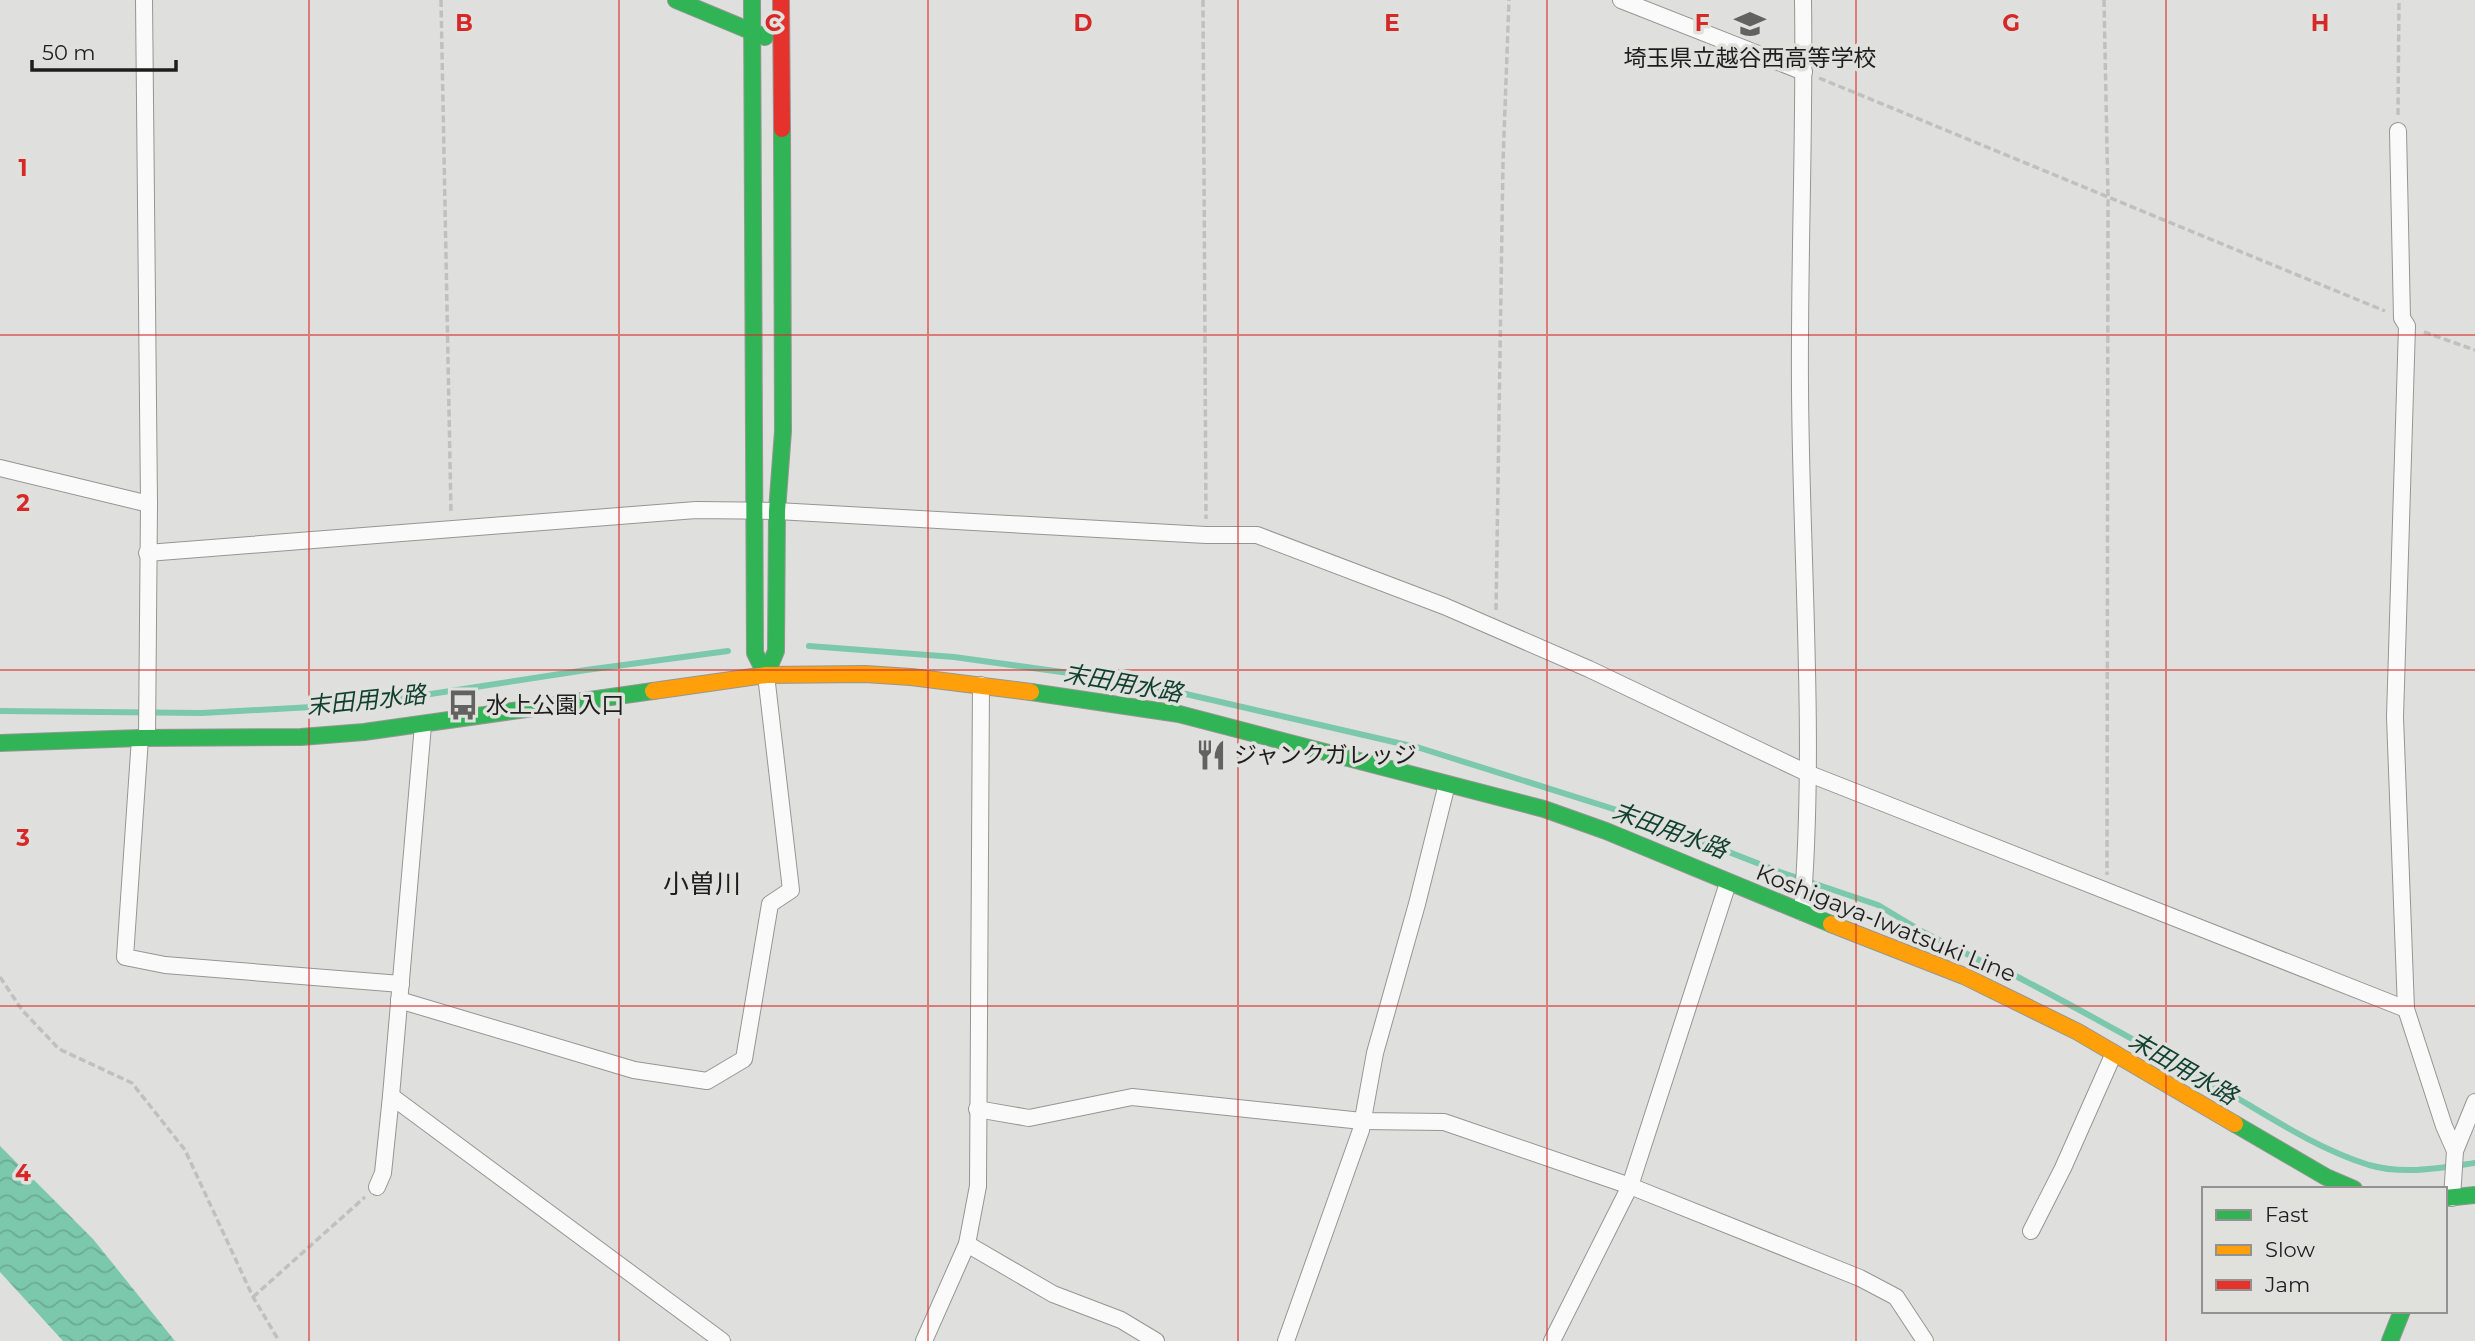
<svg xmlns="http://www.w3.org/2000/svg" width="2475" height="1341" font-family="Montserrat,'Noto Sans JP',sans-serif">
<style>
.water{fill:url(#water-waves)}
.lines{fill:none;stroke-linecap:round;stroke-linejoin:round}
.stream{stroke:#7cc8ad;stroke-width:6}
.street-casing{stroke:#959694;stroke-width:18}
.fast-casing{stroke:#959694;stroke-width:18}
.slow-casing{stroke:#959694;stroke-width:18}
.jam-casing{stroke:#959694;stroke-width:18}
.path{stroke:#c0c0be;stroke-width:3.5;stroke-dasharray:7 3.5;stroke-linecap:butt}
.street{stroke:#fafafa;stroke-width:16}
.fast{stroke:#30b455;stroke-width:16}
.slow{stroke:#ff9f0a;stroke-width:16}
.jam{stroke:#e5322d;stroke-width:16}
.grid{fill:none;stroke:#d62828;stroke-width:2;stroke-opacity:0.55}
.labels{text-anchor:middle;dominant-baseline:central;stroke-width:7;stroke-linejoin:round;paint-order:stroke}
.poi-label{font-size:23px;fill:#1e1e1d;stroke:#e0e1dd;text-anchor:start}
.street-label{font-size:23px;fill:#1e1e1d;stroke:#e0e1dd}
.water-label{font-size:24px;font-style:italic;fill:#0f3f2f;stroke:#e0e1dd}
.quarter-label{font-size:26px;fill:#1e1e1d;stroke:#e0e1dd}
.grid-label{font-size:23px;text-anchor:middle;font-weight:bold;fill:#d62828;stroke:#e0e1dd;stroke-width:7;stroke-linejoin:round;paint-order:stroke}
</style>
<defs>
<pattern id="water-waves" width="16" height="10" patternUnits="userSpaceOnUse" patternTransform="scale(1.75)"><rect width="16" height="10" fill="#7cc8ad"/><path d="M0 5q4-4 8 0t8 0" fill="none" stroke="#6bab94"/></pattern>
</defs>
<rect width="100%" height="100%" fill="#dfe0de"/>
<polygon class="water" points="0,1146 93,1239 175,1341 63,1341 0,1272"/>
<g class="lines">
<g class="stream">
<path d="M 809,646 L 954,657 L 1134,682 L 1420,748 L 1639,817 L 1780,872 L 1878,905 L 1923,932 L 2007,974 L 2012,974 C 2085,1012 2156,1052 2227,1092 C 2273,1119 2318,1149 2369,1165 C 2404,1175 2440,1168 2475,1163"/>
<polyline points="0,711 202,713 366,704 586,670 728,651"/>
</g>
<g class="street-casing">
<g id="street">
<polyline points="144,0 149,504 147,738"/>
<polyline points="1621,0 1804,72"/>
<polyline points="2398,131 2402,318 2407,326 2395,717 2406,1009 2444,1126 2455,1151"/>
<polyline points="0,468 149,504"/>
<polyline points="147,553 696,510 777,511 1206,535 1257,535 1444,606 1589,669 1807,773 2406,1009"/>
<polyline points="140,738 125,957 165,965 401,984"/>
<path d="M 1802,912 C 1816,738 1801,562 1800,387 C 1799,258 1805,129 1803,0"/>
<polyline points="399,1000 634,1070 707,1081 744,1059 770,904 791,890 766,675"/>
<polyline points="391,1096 722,1341"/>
<polyline points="977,1109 1029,1118 1132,1097 1362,1121 1444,1122 1630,1186 1860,1278 1896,1297 1925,1341"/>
<polyline points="377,1187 383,1173 391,1096 423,725"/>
<polyline points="2452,1198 2455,1151 2475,1102"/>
<polyline points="2031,1231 2063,1168 2114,1053"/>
<polyline points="967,1244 1053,1294 1121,1320 1156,1341"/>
<polyline points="924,1341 967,1244 978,1186 981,685"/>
<polyline points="1286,1341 1361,1130 1375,1053 1417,904 1447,784"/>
<polyline points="1552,1341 1630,1186 1728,883"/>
</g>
</g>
<g class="fast-casing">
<g id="fast">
<polyline points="676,0 765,37"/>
<polyline points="752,0 755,653 766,675"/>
<polyline points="766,675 776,651 777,511 783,431 782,129"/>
<polyline points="1031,692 1179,714 1544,809 1606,831 1831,924"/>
<polyline points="0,743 140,738 301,737 364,732 653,691"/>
<polyline points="2235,1124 2326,1177 2354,1189"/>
<polyline points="2445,1198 2475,1195"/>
<polyline points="2390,1341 2402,1311"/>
</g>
</g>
<g class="slow-casing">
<g id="slow">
<polyline points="653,691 766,675 865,674 911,677 1031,692"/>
<polyline points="1831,924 1964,976 2078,1032 2235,1124"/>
</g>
</g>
<g class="jam-casing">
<polyline id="jam" points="781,0 782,129"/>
</g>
<g class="path">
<polyline points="441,0 451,513"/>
<polyline points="1203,0 1206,519"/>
<polyline points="2104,0 2108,198 2107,875"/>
<polyline points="1819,78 2385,311"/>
<polyline points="2398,115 2399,0"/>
<polyline points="2424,332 2475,350"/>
<polyline points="1496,610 1503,162 1509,0"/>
<polyline points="0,977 22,1010 59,1049 132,1083 185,1150 253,1297 279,1341"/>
<polyline points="253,1297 365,1197"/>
</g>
<use href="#street" class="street"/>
<use href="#fast" class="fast"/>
<use href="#slow" class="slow"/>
<use href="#jam" class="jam"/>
</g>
<path class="grid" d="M 309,0 L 309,1341M 619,0 L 619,1341M 928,0 L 928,1341M 1238,0 L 1238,1341M 1547,0 L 1547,1341M 1856,0 L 1856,1341M 2166,0 L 2166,1341M 0,335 L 2475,335M 0,670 L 2475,670M 0,1006 L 2475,1006"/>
<defs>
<g id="school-bare" transform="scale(2.415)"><path d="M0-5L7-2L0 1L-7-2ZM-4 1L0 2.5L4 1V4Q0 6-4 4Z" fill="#626261" stroke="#e0e1dd" stroke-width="2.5" paint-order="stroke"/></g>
<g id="bus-bare" transform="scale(2.415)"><path d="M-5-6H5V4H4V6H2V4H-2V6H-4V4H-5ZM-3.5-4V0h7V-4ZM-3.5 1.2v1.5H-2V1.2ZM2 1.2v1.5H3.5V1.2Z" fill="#626261" stroke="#e0e1dd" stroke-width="2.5" paint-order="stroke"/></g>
<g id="restaurant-bare" transform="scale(2.415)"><path d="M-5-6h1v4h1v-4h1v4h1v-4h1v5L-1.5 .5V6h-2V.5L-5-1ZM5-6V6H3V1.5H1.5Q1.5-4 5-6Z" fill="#626261" stroke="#e0e1dd" stroke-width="2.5" paint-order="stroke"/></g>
</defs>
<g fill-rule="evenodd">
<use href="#school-bare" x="1750" y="24"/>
<use href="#bus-bare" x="463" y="705"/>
<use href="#restaurant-bare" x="1211" y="755"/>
</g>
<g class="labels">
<g class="poi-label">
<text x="1750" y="58" text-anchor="middle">埼玉県立越谷西高等学校</text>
<text x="486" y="705">水上公園入口</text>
<text x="1234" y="755">ジャンクガレッジ</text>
</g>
<g class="street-label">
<text transform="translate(1886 923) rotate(22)">Koshigaya-Iwatsuki Line</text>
</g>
<g class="water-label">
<text transform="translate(1123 683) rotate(10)">末田用水路</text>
<text transform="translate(366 700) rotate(-6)">末田用水路</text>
<text transform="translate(1670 830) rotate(20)">末田用水路</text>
<text transform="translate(2183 1068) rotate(30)">末田用水路</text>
</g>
<g class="quarter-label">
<text x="702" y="884">小曽川</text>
</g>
</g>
<g class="grid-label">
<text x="464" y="31">B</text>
<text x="773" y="31">C</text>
<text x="1083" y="31">D</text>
<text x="1392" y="31">E</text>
<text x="1702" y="31">F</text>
<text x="2011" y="31">G</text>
<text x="2320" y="31">H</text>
<text x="23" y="176">1</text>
<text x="23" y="511">2</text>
<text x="23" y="846">3</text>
<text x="23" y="1181">4</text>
</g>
<rect x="2202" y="1187" width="245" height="126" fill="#e0e1dd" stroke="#929390" stroke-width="2"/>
<rect x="2216" y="1210" width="35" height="10" fill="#30b455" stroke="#929390" stroke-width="2"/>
<text x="2265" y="1222" font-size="21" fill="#1e1e1d">Fast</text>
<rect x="2216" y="1245" width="35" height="10" fill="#ff9f0a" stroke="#929390" stroke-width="2"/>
<text x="2265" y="1257" font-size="21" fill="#1e1e1d">Slow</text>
<rect x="2216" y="1280" width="35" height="10" fill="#e5322d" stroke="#929390" stroke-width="2"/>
<text x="2265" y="1292" font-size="21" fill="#1e1e1d">Jam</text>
<path d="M32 60v10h144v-10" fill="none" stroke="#1e1e1d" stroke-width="3.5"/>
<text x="42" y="60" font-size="21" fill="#1e1e1d" stroke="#e0e1dd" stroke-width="5" paint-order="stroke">50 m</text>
</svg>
